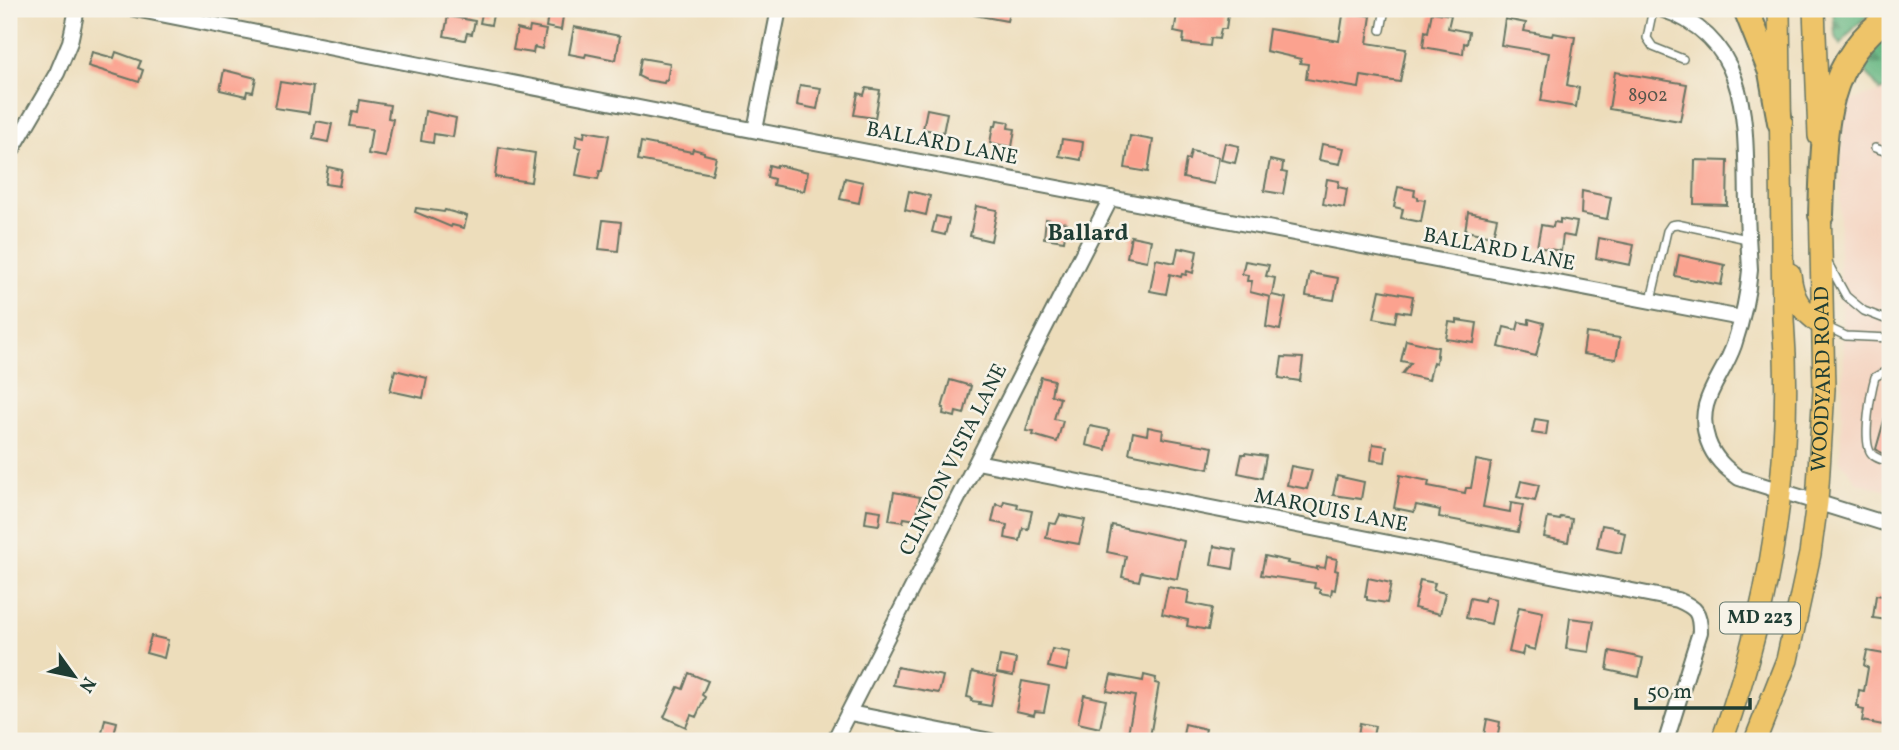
<svg xmlns="http://www.w3.org/2000/svg" width="1899" height="750" font-family="Vollkorn,serif">
<style>
.built{fill:#f4d3c0}
.forest{fill:url(#forest-firs);stroke:#427a5a;stroke-width:2}
.building{fill:#fba28f}
.lines{fill:none;stroke-linecap:round;stroke-linejoin:round}
.lane-casing{stroke:#677563;stroke-width:10}
.street-casing{stroke:#677563;stroke-width:18}
.primary-casing{stroke:#677563;stroke-width:24}
.highway-casing{stroke:#677563;stroke-width:28}
.lane{stroke:#fff;stroke-width:7}
.street{stroke:#fff;stroke-width:14}
.primary{stroke:#eec469;stroke-width:21}
.highway{stroke:#eec469;stroke-width:24}
.labels{text-anchor:middle;dominant-baseline:central;stroke-width:5;stroke-linejoin:round;paint-order:stroke}
.number-label{font-size:18px;fill:#56564b}
.shield{fill:#f7f3e8;stroke:#60746a;stroke-width:2}
.shield-label{font-size:19px;font-weight:bold;fill:#1f3d34}
.street-label{font-size:21px;fill:#1f3d34;stroke:#f7f3e8}
.neighbourhood-label{font-size:23px;font-weight:bold;fill:#1f3d34;stroke:#f7f3e8}
</style>
<defs>
<pattern id="forest-firs" width="22" height="20" patternUnits="userSpaceOnUse" patternTransform="scale(1.75)"><rect width="22" height="20" fill="#65b681"/><path d="M5 1l3.5 6h-7zM16 11l3.5 6h-7z" fill="#53956a"/></pattern>
</defs>
<rect width="100%" height="100%" fill="#f7f3e8"/>
<filter id="ink" filterUnits="userSpaceOnUse"><feTurbulence type="fractalNoise" baseFrequency=".0143" numOctaves="2"/><feDisplacementMap in="SourceGraphic" scale="14" xChannelSelector="R" yChannelSelector="G"/><feConvolveMatrix kernelMatrix="1 2 1 2 8 2 1 2 1" color-interpolation-filters="sRGB"/></filter>
<filter id="wash" filterUnits="userSpaceOnUse"><feTurbulence type="fractalNoise" baseFrequency=".00686" numOctaves="4" result="noise"/><feDisplacementMap in="SourceGraphic" scale="28" xChannelSelector="R" yChannelSelector="G"/><feGaussianBlur stdDeviation="1.57" result="paint"/><feColorMatrix in="noise" values="0 0 0 0 0 0 0 0 0 0 0 0 0 0 0 0 0 1.4 0 .05"/><feComposite in="paint" operator="in"/></filter>
<g filter="url(#wash)">
<rect width="100%" height="100%" fill="#edddbb"/>
<polygon class="built" points="1890,88 1890,492 1857,482 1840,460 1844,355 1839,259 1841,174 1845,103"/>
<g class="forest">
<polygon points="1833,9 1875,9 1854,28 1840,45 1835,34"/>
<polygon points="1890,33 1890,88 1880,91 1864,69 1875,45"/>
</g>
<g id="blocks">
<g class="building">
<polygon points="483,9 494,10 491,25 480,23"/>
<polygon points="549,9 564,9 561,30 546,27"/>
<polygon points="974,9 1010,9 1007,21 974,15"/>
<polygon points="1178,9 1205,9 1228,14 1226,29 1221,29 1219,39 1211,38 1210,46 1183,43 1184,34 1174,32"/>
<polygon points="1344,9 1358,9 1358,14 1371,16 1367,43 1406,49 1400,82 1361,76 1359,88 1306,79 1308,64 1300,63 1301,59 1266,51 1269,29 1339,41"/>
<polygon points="1432,12 1451,15 1448,28 1469,32 1467,44 1464,43 1463,54 1423,47 1425,31 1428,32"/>
<polygon points="448,16 475,21 472,34 467,33 465,40 444,36"/>
<polygon points="1505,19 1526,23 1524,31 1552,36 1553,33 1575,37 1567,85 1579,88 1576,107 1541,101 1549,53 1501,45"/>
<polygon points="530,27 546,30 542,49 534,47 533,53 513,50 517,29 529,32"/>
<polygon points="574,27 620,36 616,60 586,54 585,57 569,54"/>
<polygon points="92,52 114,58 116,52 141,61 138,68 143,70 139,82 88,66"/>
<polygon points="641,58 670,63 667,81 665,80 664,83 646,80 638,76"/>
<polygon points="224,70 256,78 253,92 247,91 246,96 220,90"/>
<polygon points="1615,72 1687,84 1680,121 1609,109"/>
<polygon points="280,82 313,87 309,113 275,108"/>
<polygon points="800,85 821,88 817,109 797,105"/>
<polygon points="866,88 880,90 875,118 854,115 858,93 864,95"/>
<polygon points="359,100 390,105 388,118 393,119 386,157 368,154 372,129 349,126 352,111 357,112"/>
<polygon points="927,109 947,113 943,133 923,129"/>
<polygon points="425,111 456,118 453,137 434,134 433,143 421,141"/>
<polygon points="997,120 1009,122 1008,128 1015,129 1012,147 990,143 993,126 996,126"/>
<polygon points="316,121 332,124 328,142 313,139"/>
<polygon points="585,131 609,135 602,171 600,171 598,179 576,175 581,148 575,147 577,135 584,137"/>
<polygon points="1130,136 1153,140 1148,172 1125,168"/>
<polygon points="1062,139 1083,142 1081,160 1059,156"/>
<polygon points="641,142 692,152 693,149 704,152 704,154 716,157 712,174 638,160"/>
<polygon points="1225,143 1239,146 1235,163 1221,160"/>
<polygon points="1322,144 1344,148 1340,164 1319,160"/>
<polygon points="499,147 535,153 531,182 495,177"/>
<polygon points="1191,151 1219,157 1214,184 1183,178 1186,159 1189,160"/>
<polygon points="1270,160 1283,163 1282,172 1287,173 1283,194 1264,191"/>
<polygon points="1695,160 1728,161 1727,205 1694,204"/>
<polygon points="769,165 776,167 777,165 808,172 804,191 773,185 774,179 767,177"/>
<polygon points="328,167 342,170 339,186 325,184"/>
<polygon points="845,178 863,182 859,203 840,199"/>
<polygon points="1327,179 1339,181 1338,187 1347,189 1344,208 1323,204"/>
<polygon points="1398,187 1415,190 1414,196 1418,197 1418,199 1425,200 1421,222 1401,218 1403,209 1394,207"/>
<polygon points="909,191 930,196 926,215 905,210"/>
<polygon points="1582,191 1611,197 1607,219 1581,214"/>
<polygon points="976,206 997,210 991,241 970,236"/>
<polygon points="416,208 444,212 445,210 467,216 464,228 452,225 451,227 415,212"/>
<polygon points="1468,212 1497,218 1493,236 1465,231"/>
<polygon points="936,216 949,219 945,235 932,232"/>
<polygon points="1046,219 1067,223 1064,241 1044,238"/>
<polygon points="1560,219 1577,222 1574,237 1563,235 1561,251 1537,247 1541,225 1553,227 1554,222 1560,223"/>
<polygon points="603,220 621,222 618,251 599,249"/>
<polygon points="1131,236 1151,240 1147,261 1127,257"/>
<polygon points="1599,238 1634,245 1630,265 1596,258"/>
<polygon points="1178,248 1184,249 1184,248 1197,251 1193,273 1187,271 1186,275 1182,274 1181,277 1170,274 1166,294 1150,291 1156,259 1175,263"/>
<polygon points="1679,255 1725,265 1721,285 1675,276"/>
<polygon points="1245,261 1269,265 1266,276 1275,278 1272,295 1286,298 1280,330 1266,327 1270,297 1250,292 1252,281 1247,281 1248,275 1242,274"/>
<polygon points="1310,273 1338,278 1334,300 1306,296"/>
<polygon points="1380,290 1413,296 1410,313 1397,311 1395,322 1374,318"/>
<polygon points="1529,319 1544,323 1536,356 1499,347 1504,327 1517,330 1519,322 1529,324"/>
<polygon points="1457,320 1477,323 1474,343 1446,339 1449,322 1457,323"/>
<polygon points="1586,333 1620,338 1616,359 1583,354"/>
<polygon points="1406,340 1438,347 1436,363 1433,362 1429,380 1402,374 1411,363 1401,361"/>
<polygon points="1282,357 1303,358 1300,381 1279,378"/>
<polygon points="395,370 427,378 423,398 390,391"/>
<polygon points="1041,377 1054,380 1051,395 1060,398 1054,419 1063,421 1057,442 1033,435 1034,432 1026,431"/>
<polygon points="950,380 971,386 964,414 956,412 955,417 943,414 944,408 942,408"/>
<polygon points="1887,410 1890,411 1890,456 1880,452 1876,449"/>
<polygon points="1535,419 1548,421 1546,435 1532,433"/>
<polygon points="1090,426 1110,430 1106,450 1086,445"/>
<polygon points="1148,427 1163,430 1162,438 1213,447 1209,469 1129,453 1133,432 1147,435"/>
<polygon points="1373,444 1387,446 1385,462 1371,460"/>
<polygon points="1245,453 1266,456 1262,478 1238,473 1242,454 1245,454"/>
<polygon points="1476,460 1491,463 1483,507 1510,512 1511,503 1523,505 1518,532 1439,517 1440,510 1416,505 1414,512 1394,508 1400,475 1429,481 1428,486 1465,493 1466,488 1471,488"/>
<polygon points="1291,466 1312,470 1307,489 1287,485"/>
<polygon points="1337,476 1364,482 1361,499 1333,495"/>
<polygon points="1521,481 1539,485 1535,501 1517,497"/>
<polygon points="894,492 920,497 916,520 904,518 903,522 889,520"/>
<polygon points="1004,501 1018,504 1017,508 1032,511 1028,529 1023,528 1020,541 1005,538 1007,525 992,522 996,504 1003,506"/>
<polygon points="867,509 881,511 879,525 865,523"/>
<polygon points="1060,515 1085,520 1079,544 1046,538 1049,523 1056,524"/>
<polygon points="1561,517 1572,519 1568,542 1544,537 1548,518 1560,520"/>
<polygon points="1112,525 1184,541 1177,579 1141,572 1139,581 1122,577 1126,556 1107,552"/>
<polygon points="1602,525 1618,528 1617,531 1625,533 1621,553 1597,548"/>
<polygon points="1214,546 1236,550 1233,569 1211,565"/>
<polygon points="1265,556 1288,561 1287,563 1317,569 1317,567 1325,568 1327,557 1337,559 1335,570 1338,571 1335,590 1332,589 1331,595 1320,593 1320,589 1314,588 1315,583 1261,575"/>
<polygon points="1368,578 1391,583 1387,603 1367,600 1367,597 1365,597"/>
<polygon points="1420,580 1435,583 1433,590 1445,593 1440,614 1414,608"/>
<polygon points="1168,587 1189,591 1187,603 1212,608 1208,630 1187,626 1188,620 1162,614"/>
<polygon points="1876,595 1890,597 1890,617 1887,617 1887,620 1873,618"/>
<polygon points="1485,597 1496,599 1491,624 1466,618 1470,598 1484,601"/>
<polygon points="1519,607 1543,612 1535,650 1524,647 1522,655 1509,652"/>
<polygon points="1570,618 1594,621 1589,652 1566,649"/>
<polygon points="151,636 168,640 164,658 146,653"/>
<polygon points="1052,649 1070,652 1066,671 1048,667"/>
<polygon points="1610,651 1643,658 1639,677 1607,670"/>
<polygon points="1867,651 1890,655 1890,677 1883,725 1862,721 1864,710 1859,709 1859,706 1857,706 1859,690 1864,691 1868,668 1864,665"/>
<polygon points="1000,656 1016,659 1013,676 997,673"/>
<polygon points="897,667 943,676 939,693 893,685"/>
<polygon points="972,672 996,677 991,706 979,704 980,702 971,701 972,698 967,697"/>
<polygon points="689,673 708,681 702,695 705,697 696,717 691,715 686,727 664,717 678,687 683,689"/>
<polygon points="1111,675 1143,681 1144,675 1156,678 1155,683 1159,684 1150,737 1128,733 1135,696 1107,691"/>
<polygon points="1022,681 1049,686 1044,712 1035,711 1034,715 1016,711"/>
<polygon points="1084,695 1106,700 1100,728 1078,723"/>
<polygon points="105,719 117,722 114,735 102,733"/>
<polygon points="1487,719 1500,722 1497,741 1483,741"/>
<polygon points="1360,723 1375,726 1372,741 1357,741"/>
<polygon points="1185,724 1206,729 1203,741 1182,741"/>
</g>
</g>
</g>
<g filter="url(#ink)">
<use href="#blocks" fill-opacity="0" stroke="#677563" stroke-width="2"/>
<g class="lines">
<g class="lane-casing">
<g id="lane">
<polyline points="1653,9 1647,38 1653,47 1683,59"/>
<polyline points="1381,30 1385,9"/>
<polyline points="1875,148 1890,153"/>
<polyline points="1829,265 1846,296 1864,311 1890,321"/>
<polyline points="1651,300 1667,231 1671,225 1677,224 1747,239"/>
<polyline points="1827,327 1846,336 1890,338"/>
<path d="M 1890,372 L 1882,373 L 1875,377 C 1871,391 1862,441 1871,453 C 1875,459 1884,460 1890,462"/>
</g>
</g>
<g class="street-casing">
<g id="street">
<polyline points="135,9 705,121 1741,318"/>
<path d="M 1661,9 C 1753,39 1745,127 1747,205 C 1747,227 1749,249 1750,270 C 1748,296 1742,321 1734,345 C 1722,380 1694,401 1708,441 C 1714,458 1725,468 1739,478 L 1890,525"/>
<polyline points="755,130 779,9"/>
<polyline points="9,155 57,73 70,42 77,9"/>
<path d="M 977,462 L 1678,600 C 1696,608 1700,612 1700,632 L 1666,741"/>
<polyline points="850,713 991,741"/>
<polyline points="834,741 1111,198"/>
</g>
</g>
<g class="primary-casing">
<g id="primary">
<polyline points="1814,9 1819,136"/>
<path d="M 1790,274 C 1793,302 1801,309 1823,326"/>
<path d="M 1722,741 C 1771,604 1794,465 1783,319 L 1779,9"/>
<path id="s1" d="M 1755,741 L 1787,660 L 1810,554 L 1817,502 L 1824,389 L 1820,200"/>
</g>
</g>
<g class="highway-casing">
<g id="highway">
<polyline points="1746,9 1771,72 1780,122"/>
<path d="M 1821,215 C 1824,140 1820,63 1890,16"/>
</g>
</g>
<use href="#lane" class="lane"/>
<use href="#street" class="street"/>
<use href="#primary" class="primary"/>
<use href="#highway" class="highway"/>
</g>
</g>
<g class="labels">
<g class="number-label">
<text x="1648" y="96">8902</text>
</g>
<rect class="shield" x="1720" y="602.5" width="80" height="31" rx="5"/>
<g class="shield-label">
<text x="1760" y="618">MD 223</text>
</g>
<g class="street-label">
<text transform="translate(942 144) rotate(11)">BALLARD LANE</text>
<text transform="translate(1499 250) rotate(11)">BALLARD LANE</text>
<text stroke="none"><textPath href="#s1" startOffset="371">WOODYARD ROAD</textPath></text>
<text transform="translate(954 460) rotate(-63)">CLINTON VISTA LANE</text>
<text transform="translate(1331 511) rotate(11)">MARQUIS LANE</text>
</g>
<g class="neighbourhood-label">
<text x="1088" y="234">Ballard</text>
</g>
</g>
<rect width="1899" height="750" fill="none" stroke="#f7f3e8" stroke-width="35"/>
<g transform="translate(74 676) rotate(123)" stroke="#f7f3e8" stroke-width="5" paint-order="stroke">
<path d="M0-5L12 26L0 18L-12 26Z" fill="#1f3d34"/>
<text y="-10" font-size="19" font-weight="bold" text-anchor="middle" fill="#1f3d34">N</text>
</g>
<path d="M1636 698v10h114v-10" fill="none" stroke="#1f3d34" stroke-width="3.5"/>
<text x="1647" y="698" font-size="21" fill="#1f3d34" stroke="#f7f3e8" stroke-width="5" paint-order="stroke">50 m</text>
</svg>
